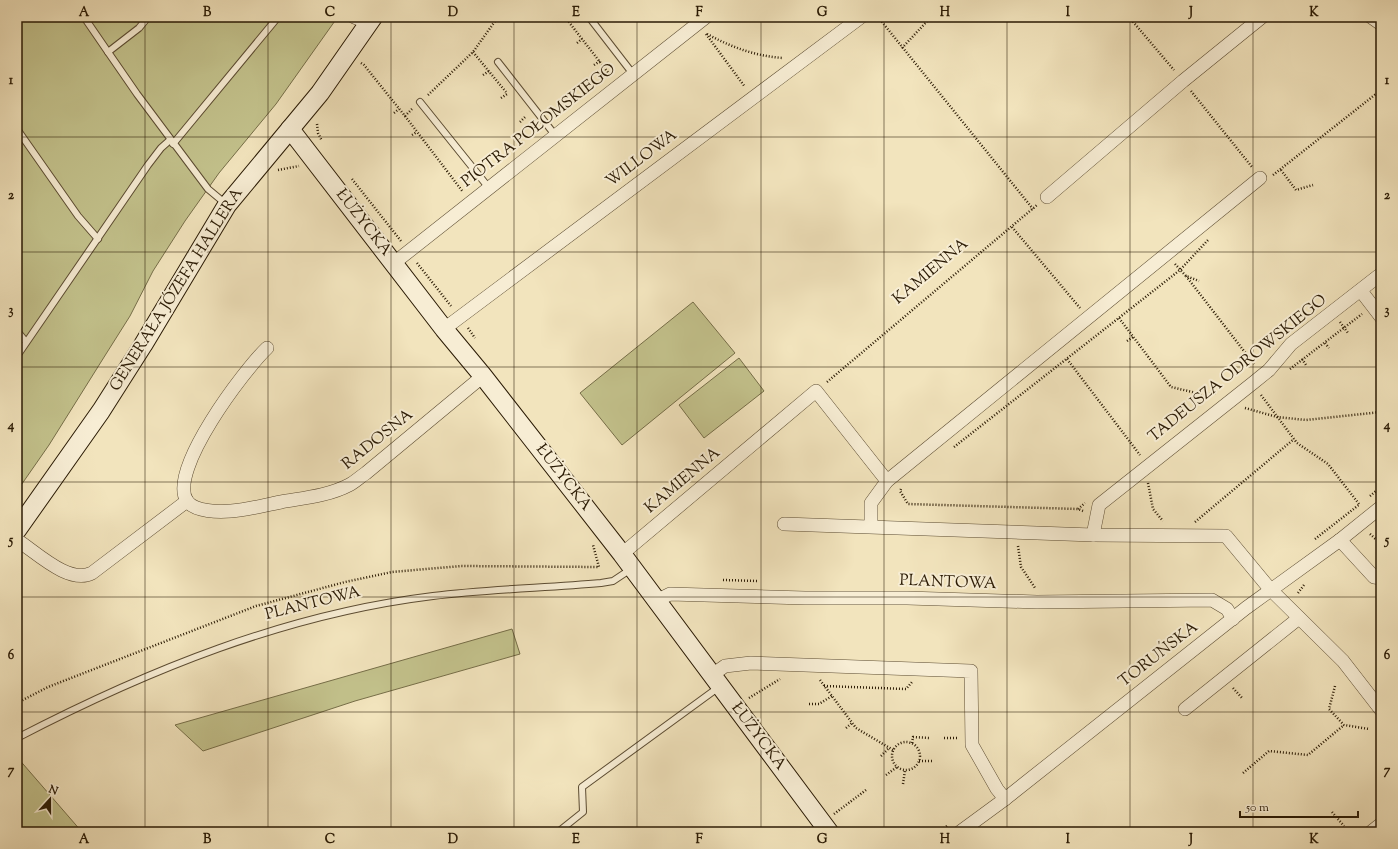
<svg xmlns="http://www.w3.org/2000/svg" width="1398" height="849" font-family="'Sorts Mill Goudy',serif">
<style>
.green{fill:#c3c28c;stroke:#766e48}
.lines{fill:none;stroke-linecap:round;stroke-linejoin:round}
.lane-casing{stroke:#5c4c32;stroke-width:8}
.street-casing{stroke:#5c4c32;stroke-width:14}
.secondary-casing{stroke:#2a1a04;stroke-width:20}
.path{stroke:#2a1a04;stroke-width:2.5;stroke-dasharray:1 2;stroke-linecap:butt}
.lane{stroke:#f7edd4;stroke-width:6}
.street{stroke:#f7edd4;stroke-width:13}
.secondary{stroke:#f7edd4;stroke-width:18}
.grid{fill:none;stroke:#2a1a04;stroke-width:1;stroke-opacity:0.55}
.labels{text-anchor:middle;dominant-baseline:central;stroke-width:4;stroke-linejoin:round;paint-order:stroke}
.street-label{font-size:16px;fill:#2a1a04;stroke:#f7edd4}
.neatline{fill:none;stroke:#2a1a04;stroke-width:1.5}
.grid-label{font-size:13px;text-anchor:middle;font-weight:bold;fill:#2a1a04}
</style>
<rect width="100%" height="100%" fill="#f2e4bd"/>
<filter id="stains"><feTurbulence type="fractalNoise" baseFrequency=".005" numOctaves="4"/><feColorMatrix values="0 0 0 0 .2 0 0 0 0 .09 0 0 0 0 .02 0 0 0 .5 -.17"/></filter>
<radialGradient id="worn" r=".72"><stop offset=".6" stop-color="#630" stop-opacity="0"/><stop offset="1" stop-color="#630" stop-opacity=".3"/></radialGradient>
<g class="green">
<polygon points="17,17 337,18 276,104 219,173 185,221 153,271 130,316 106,354 49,445 17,491"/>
<polygon points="693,302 735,353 622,445 580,393"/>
<polygon points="739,358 764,391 704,438 679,405"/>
<polygon points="512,629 520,654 355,701 203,751 175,725"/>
<polygon points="17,757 82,832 17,832"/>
</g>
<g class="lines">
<g class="lane-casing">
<g id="lane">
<polyline points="84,17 108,52"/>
<polyline points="148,17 139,28 108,52 137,94 208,189 226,204"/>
<polyline points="589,17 633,74"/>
<polyline points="498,62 555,135"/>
<polyline points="420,102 489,188"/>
<polyline points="17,129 78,216 98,239"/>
<polyline points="173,144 278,17"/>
<polyline points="17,331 26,342"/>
<polyline points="17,356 148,165 161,148 170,140"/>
<path d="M 17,738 C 148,670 286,614 433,596 C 489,589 545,588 601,583 L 613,581 L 631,569"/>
<polyline points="558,832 583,812 582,787 719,687"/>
</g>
</g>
<g class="street-casing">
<g id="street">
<polyline points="354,17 369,23"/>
<polyline points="1371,17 1381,24"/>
<polyline points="1047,197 1183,81 1262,17"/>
<polyline points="394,263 706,17"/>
<polyline points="1361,291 1381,317"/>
<polyline points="444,329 861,17"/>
<path d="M 267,348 C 245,369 167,471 187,501 C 195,512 219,512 231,511 C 247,510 265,505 281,502 C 303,498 328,496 349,485 C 355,482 360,477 366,473 L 483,376"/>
<polyline points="784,524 1093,535 1226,536 1270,589 1343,661 1381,710"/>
<polyline points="871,526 871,503 887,481 1260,178"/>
<polyline points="1093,535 1099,505 1253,383 1269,370 1291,344 1381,274"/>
<path d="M 17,540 C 36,552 69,585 92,573 L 187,501"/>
<polyline points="1340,540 1374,577 1381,578"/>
<polyline points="622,554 816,391 887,481"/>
<polyline points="656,601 670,594 805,598 907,598 1037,602 1212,600 1227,609 1233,619"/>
<polyline points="712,675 725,666 751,663 971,671 972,745 997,789 1005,799"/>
<polyline points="1185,709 1299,618"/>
<polyline points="960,832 1005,799 1246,608 1340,540 1381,507"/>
<polyline points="1371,832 1381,824"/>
</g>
</g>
<g class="secondary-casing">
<g id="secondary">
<polyline points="290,129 444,329 483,376 622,554 829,832"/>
<polyline points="17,530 101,411 143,345 227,205 320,93 373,17"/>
</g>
</g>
<g class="path">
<polyline points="565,17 610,75"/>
<polyline points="878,17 1033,209"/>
<polyline points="1129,17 1174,70"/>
<polyline points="559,21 564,17"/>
<polyline points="706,34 745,87"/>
<path d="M 707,34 C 731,47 755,56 783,58"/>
<polyline points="577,43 582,39"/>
<polyline points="902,48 931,17"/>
<polyline points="473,52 506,92"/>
<polyline points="361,63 364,65 405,116 412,109"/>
<polyline points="594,65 600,61"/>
<polyline points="483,75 489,71"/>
<polyline points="1191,91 1252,167"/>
<polyline points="428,95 473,52 498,17"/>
<polyline points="501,98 507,94"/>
<polyline points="394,113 399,109"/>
<polyline points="405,116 463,192"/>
<polyline points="520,122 525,117"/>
<polyline points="317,124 318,133 322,141"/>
<polyline points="412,135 417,132"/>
<polyline points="278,170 299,166"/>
<polyline points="1281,170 1296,190 1313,185"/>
<polyline points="1273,175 1381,90"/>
<polyline points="352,179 401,241"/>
<polyline points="1012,227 1080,308"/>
<polyline points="417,263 451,306"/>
<polyline points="1175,264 1186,276 1199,281"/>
<polyline points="1186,276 1254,364"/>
<polyline points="1119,318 1171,387 1205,395 1211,393 1216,393"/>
<polyline points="1340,322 1348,333"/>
<polyline points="468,328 475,338"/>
<polyline points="1127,341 1133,337"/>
<polyline points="1325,343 1329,348"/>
<polyline points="1067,359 1140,455"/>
<polyline points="1302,359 1306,365"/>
<polyline points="1290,369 1362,314"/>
<polyline points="827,382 1037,205"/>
<polyline points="1261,395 1297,443 1328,464 1359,504"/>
<polyline points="1245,408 1277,417 1306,420 1381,412"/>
<polyline points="954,447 1180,270 1208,240"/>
<polyline points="1148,483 1153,509 1163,521"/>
<polyline points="901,489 900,491 908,504 1078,509 1083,511"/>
<polyline points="1370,496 1381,487"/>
<polyline points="1078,509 1085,503"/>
<polyline points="1195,522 1294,439"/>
<polyline points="1370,534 1381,544"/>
<polyline points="1315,539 1360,504"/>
<polyline points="1018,546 1021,567 1035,588"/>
<polyline points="723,580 758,581"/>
<polyline points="1298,593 1304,585"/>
<polyline points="820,680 856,728 893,750"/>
<polyline points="824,686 906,689 912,682"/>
<polyline points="1335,686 1329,709 1344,725 1369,729"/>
<polyline points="1233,688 1242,698"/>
<polyline points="749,698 780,679"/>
<polyline points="17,703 48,687 256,606 345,582 392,572 461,566 599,567 593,545"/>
<polyline points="809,704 819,704 832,696"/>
<polyline points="846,728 852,723"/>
<polyline points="944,738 958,738"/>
<circle cx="906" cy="756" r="14"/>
<polyline points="912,743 913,737 929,738"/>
<polyline points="881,756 889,748"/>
<polyline points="919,761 934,761"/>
<polyline points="1243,773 1269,751 1308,755 1344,725"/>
<polyline points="886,775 897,767"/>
<polyline points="903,784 905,770"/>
<polyline points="1332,812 1344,826"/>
<polyline points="834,814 866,790"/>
<polyline points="939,832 947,826"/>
</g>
<use href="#lane" class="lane"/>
<use href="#street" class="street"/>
<use href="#secondary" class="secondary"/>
</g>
<path class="grid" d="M 145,17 L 145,832M 268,17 L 268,832M 391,17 L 391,832M 514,17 L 514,832M 637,17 L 637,832M 761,17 L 761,832M 884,17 L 884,832M 1007,17 L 1007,832M 1130,17 L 1130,832M 1253,17 L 1253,832M 17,137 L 1381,137M 17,252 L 1381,252M 17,367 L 1381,367M 17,482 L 1381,482M 17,597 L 1381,597M 17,712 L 1381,712"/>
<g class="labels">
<g class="street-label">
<text transform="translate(539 126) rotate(-38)">PIOTRA POŁOMSKIEGO</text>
<text transform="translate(642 159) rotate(-37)">WILLOWA</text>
<text transform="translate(363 223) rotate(52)">ŁUŻYCKA</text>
<text transform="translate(931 272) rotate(-40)">KAMIENNA</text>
<text transform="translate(177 290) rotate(-58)">GENERAŁA JÓZEFA HALLERA</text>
<text transform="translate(1238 369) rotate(-39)">TADEUSZA ODROWSKIEGO</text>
<text transform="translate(378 440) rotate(-39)">RADOSNA</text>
<text transform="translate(563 478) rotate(52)">ŁUŻYCKA</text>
<text transform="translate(683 481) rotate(-40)">KAMIENNA</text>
<text transform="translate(948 583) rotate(2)">PLANTOWA</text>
<text transform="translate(313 604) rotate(-14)">PLANTOWA</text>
<text transform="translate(1159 655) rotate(-38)">TORUŃSKA</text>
<text transform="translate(758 737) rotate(53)">ŁUŻYCKA</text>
</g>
</g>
<rect width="1398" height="849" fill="none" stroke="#f2e4bd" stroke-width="44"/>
<g transform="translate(50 799) rotate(21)" stroke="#f7edd4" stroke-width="3" paint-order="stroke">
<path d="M0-3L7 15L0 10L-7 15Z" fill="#2a1a04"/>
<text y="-6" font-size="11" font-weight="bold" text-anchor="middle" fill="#2a1a04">N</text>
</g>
<path d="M1240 811v6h118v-6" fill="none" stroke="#2a1a04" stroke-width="2"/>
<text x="1246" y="811" font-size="12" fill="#2a1a04" stroke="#f7edd4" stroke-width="3" paint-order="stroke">50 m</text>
<rect x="22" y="22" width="1354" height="805" class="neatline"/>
<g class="grid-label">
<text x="84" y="16">A</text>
<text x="207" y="16">B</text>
<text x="330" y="16">C</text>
<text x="453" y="16">D</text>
<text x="576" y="16">E</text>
<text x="699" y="16">F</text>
<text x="822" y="16">G</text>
<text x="945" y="16">H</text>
<text x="1068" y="16">I</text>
<text x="1191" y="16">J</text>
<text x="1314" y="16">K</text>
<text x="11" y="84">1</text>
<text x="1387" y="84">1</text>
<text x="11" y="199">2</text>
<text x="1387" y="199">2</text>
<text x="11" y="314">3</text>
<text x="1387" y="314">3</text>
<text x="11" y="429">4</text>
<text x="1387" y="429">4</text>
<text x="11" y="544">5</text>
<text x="1387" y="544">5</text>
<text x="11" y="659">6</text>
<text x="1387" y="659">6</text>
<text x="11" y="774">7</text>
<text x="1387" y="774">7</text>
<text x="84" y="843">A</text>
<text x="207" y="843">B</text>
<text x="330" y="843">C</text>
<text x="453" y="843">D</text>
<text x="576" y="843">E</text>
<text x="699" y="843">F</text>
<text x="822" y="843">G</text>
<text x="945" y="843">H</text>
<text x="1068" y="843">I</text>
<text x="1191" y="843">J</text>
<text x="1314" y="843">K</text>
</g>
<rect width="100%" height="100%" filter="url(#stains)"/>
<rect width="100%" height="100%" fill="url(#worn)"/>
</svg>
